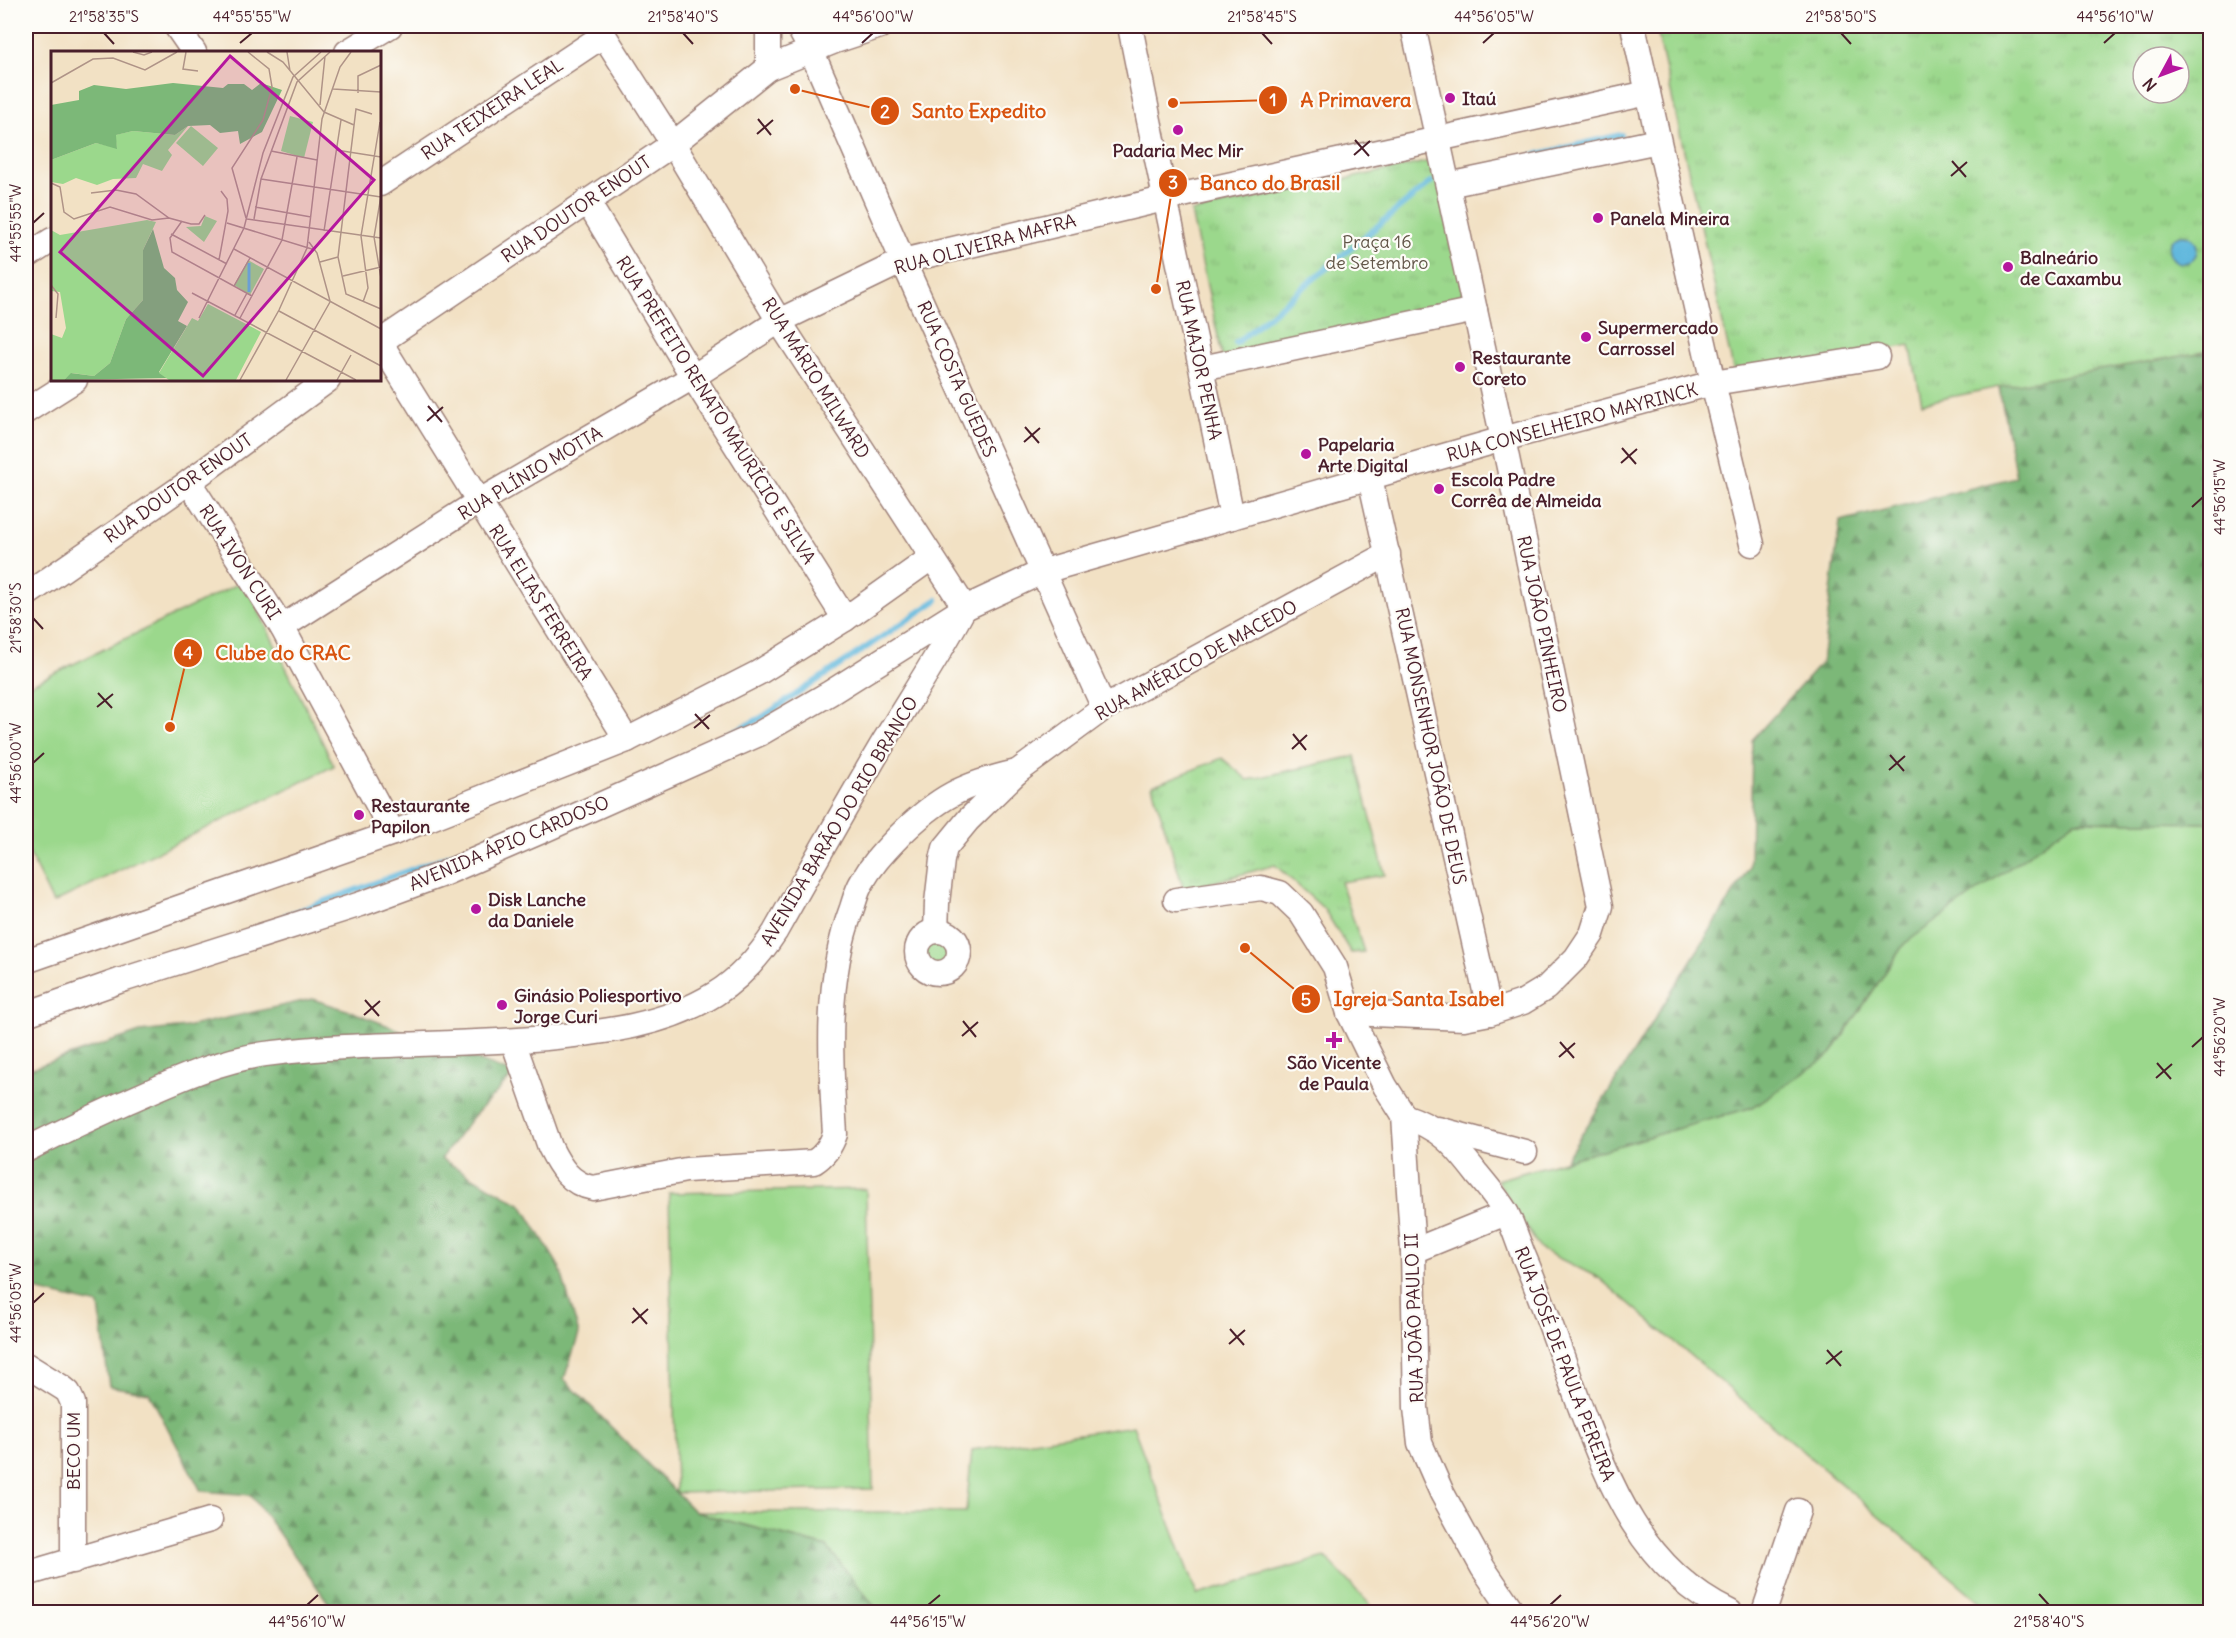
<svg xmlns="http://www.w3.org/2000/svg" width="2236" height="1638" font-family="Delius,sans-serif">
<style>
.grass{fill:#9bd88c;stroke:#727c5c;stroke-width:1.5}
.forest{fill:url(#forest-firs);stroke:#636c52;stroke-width:1.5}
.park{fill:url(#park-tufts);stroke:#727c5c;stroke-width:1.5;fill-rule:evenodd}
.water{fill:#60b8dd;stroke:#556c84;stroke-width:1.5}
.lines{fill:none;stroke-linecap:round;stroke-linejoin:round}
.stream{stroke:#60b8dd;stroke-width:6}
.minor-casing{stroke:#9e8078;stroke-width:27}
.minor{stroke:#fff;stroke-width:24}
.ticks{fill:none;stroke:#4a1f2b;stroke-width:2}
.poi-dot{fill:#b5179e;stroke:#fdfcf7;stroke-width:2}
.labels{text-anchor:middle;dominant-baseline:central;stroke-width:4.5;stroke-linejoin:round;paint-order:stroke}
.poi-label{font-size:18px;font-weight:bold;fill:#4a1f2b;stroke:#fdfcf7;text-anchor:start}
.street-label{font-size:18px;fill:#4a1f2b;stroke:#fdfcf7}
.park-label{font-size:18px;fill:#625648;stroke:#fdfcf7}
.inset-river{fill:none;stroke:#60b8dd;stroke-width:3}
.inset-road{fill:none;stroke:#af9387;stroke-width:1.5}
.view{fill:#b5179e;fill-opacity:0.15;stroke:#b5179e;stroke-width:3}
.inset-edge{fill:none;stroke:#4a1f2b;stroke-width:3}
.leader{fill:none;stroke:#d8530f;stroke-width:2}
.callout-dot{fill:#d8530f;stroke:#fdfcf7;stroke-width:2}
.mark-label{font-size:18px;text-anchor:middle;font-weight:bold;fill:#fff}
.callout-label{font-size:20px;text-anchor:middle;font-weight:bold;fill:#d8530f;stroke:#fdfcf7;stroke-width:4.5;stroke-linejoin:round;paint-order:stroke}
.neatline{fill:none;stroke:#4a1f2b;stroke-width:2}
.ticks-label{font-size:15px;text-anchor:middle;fill:#4a1f2b}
</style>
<defs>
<pattern id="forest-firs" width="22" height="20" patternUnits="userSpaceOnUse" patternTransform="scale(1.5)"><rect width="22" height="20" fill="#7cb878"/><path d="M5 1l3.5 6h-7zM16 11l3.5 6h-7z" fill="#689563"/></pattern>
<pattern id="park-tufts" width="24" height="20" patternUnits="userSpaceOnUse" patternTransform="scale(1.5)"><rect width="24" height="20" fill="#9bd88c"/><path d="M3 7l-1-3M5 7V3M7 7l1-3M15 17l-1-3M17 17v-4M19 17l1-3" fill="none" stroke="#87b979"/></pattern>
</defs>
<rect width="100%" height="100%" fill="#fdfcf7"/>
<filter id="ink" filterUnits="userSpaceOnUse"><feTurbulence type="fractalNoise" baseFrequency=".0167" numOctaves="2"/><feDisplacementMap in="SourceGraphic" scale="12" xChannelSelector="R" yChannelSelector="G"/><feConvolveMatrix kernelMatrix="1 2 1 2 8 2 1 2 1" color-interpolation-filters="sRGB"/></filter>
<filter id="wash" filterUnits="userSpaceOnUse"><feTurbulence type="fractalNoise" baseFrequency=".008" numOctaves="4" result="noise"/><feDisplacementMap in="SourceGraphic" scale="24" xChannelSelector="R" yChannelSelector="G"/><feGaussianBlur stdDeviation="1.35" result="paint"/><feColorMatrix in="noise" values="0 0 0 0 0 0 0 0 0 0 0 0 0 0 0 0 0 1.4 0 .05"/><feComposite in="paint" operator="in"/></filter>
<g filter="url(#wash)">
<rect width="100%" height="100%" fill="#f2e1c4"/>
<g class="grass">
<polygon points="244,581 334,766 53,903 26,847 26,687"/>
<polygon points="2075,821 2210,823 2210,1612 1992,1612 1599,1278 1540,1249 1497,1180 1753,1107 1831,1054 1904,944 1987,878"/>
<circle cx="938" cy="952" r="16"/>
<polygon points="866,1189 873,1489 676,1493 669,1193"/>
<polygon points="1133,1426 1197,1595 1325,1557 1377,1612 879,1612 827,1547 695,1512 966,1512 972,1450"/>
</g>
<g class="forest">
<polygon points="2210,351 2210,823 2075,821 1904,944 1831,1054 1753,1107 1565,1161 1750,867 1752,740 1822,662 1840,521 2016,477 1999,387"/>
<polygon points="312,999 350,1011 514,1074 471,1119 441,1159 522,1205 560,1268 579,1334 564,1379 695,1512 827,1547 879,1612 335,1612 251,1495 201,1491 149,1393 109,1386 99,1305 26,1288 26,1070 140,1032 186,1027"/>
</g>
<g class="park">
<path d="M 1656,26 L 2210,26 L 2210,351 L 1999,387 L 1922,403 L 1910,345 L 1735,378 ZM 2143,57 L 2179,57 L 2179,93 L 2143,93 Z"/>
<polygon points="1440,159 1467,312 1224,364 1191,212"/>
<polygon points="1355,756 1385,875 1341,882 1364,952 1351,953 1324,909 1275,865 1184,890 1152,786 1222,758 1248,780"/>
</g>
<circle class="water" cx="2183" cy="249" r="14"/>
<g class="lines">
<g class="stream">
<polyline points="1531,156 1621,135"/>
<polyline points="1236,343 1431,182"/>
<polyline points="720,739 761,718 937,600"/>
<polyline points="285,916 489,841"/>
</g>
</g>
</g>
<g filter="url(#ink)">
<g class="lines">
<g class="minor-casing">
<g id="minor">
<polyline points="176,26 194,52"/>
<polyline points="598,26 673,144 779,321 965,608"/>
<polyline points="798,26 811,50 903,261 1104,708"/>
<path d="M 1130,26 C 1162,190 1199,353 1232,517"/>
<polyline points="1633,26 1713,383 1752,544"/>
<polyline points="347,52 390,26"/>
<polyline points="768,68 768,26"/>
<polyline points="380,184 604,35"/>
<polyline points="1448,185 1658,141"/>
<polyline points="587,201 693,377 845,619"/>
<polyline points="26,257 52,240"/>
<polyline points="1202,368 1475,310"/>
<polyline points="26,411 75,380"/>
<polyline points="1370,478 1490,1013"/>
<polyline points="189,482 282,627 393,833"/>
<polyline points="26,595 189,482 328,380"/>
<polyline points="282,627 478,502 693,377 779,321 903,261 1164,199 1648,93"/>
<polyline points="627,740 380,342 673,144 768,68 835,41 880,26"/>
<polyline points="1176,900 1261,888 1280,893 1301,913 1335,967 1349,1013 1385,1086 1404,1116 1413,1251 1416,1408 1420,1443 1442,1493 1483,1568 1513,1612"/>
<polyline points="936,931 937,903 942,860 945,848 968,820 1017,772 1104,708 1388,554"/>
<circle cx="938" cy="952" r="21"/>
<polyline points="26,961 393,833 627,740 758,673 845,619 931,558"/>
<polyline points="1349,1013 1464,1018 1490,1013 1523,1002 1546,988 1576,958 1592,934 1601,906 1503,439 1413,26"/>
<polyline points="26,1014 119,981 361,904 443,874 544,830 759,734 830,693 965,608 1044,571 1503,439 1713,383 1877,357"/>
<path d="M 513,1041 L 550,1147 C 560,1167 570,1184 593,1188 L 686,1170 L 814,1162 C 825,1155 831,1146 835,1134 C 830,1058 825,979 852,908 C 855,899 857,890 862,882 C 872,864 885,851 899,836 C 938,797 964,784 1017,772"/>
<path d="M 1404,1116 C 1440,1128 1454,1144 1477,1174 C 1487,1186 1499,1200 1507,1214 C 1513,1226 1517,1239 1522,1252 C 1543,1301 1560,1351 1578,1401 C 1610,1486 1642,1570 1730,1612"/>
<polyline points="1438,1129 1525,1152"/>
<path d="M 26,1150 C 58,1133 91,1118 124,1103 C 170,1083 215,1061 265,1054 C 358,1042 453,1046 546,1038 C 605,1032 664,1026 715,994 C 739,979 760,955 775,932 C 811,868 847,804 885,740 C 911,697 939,655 963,610"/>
<polyline points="1413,1251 1506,1213"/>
<polyline points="26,1365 63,1388 68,1392 73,1403 73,1561"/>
<polyline points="26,1574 210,1520"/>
<polyline points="1764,1612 1798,1511"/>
</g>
</g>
<use href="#minor" class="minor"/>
</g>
</g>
<path class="ticks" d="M 104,33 L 114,44M 683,33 L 693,44M 1262,33 L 1272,44M 1841,33 L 1851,44M 240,43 L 252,33M 862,43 L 873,33M 1483,43 L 1494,33M 2104,43 L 2115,33M 758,119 L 771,135M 757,134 L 773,120M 1355,140 L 1369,156M 1354,155 L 1370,141M 1952,161 L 1966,177M 1951,176 L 1967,162M 33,223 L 44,213M 428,406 L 442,422M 427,421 L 443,407M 1025,427 L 1039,443M 1024,442 L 1040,428M 1622,448 L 1636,464M 1621,463 L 1637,449M 2192,507 L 2203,497M 33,618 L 43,629M 98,693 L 112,708M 97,707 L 113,694M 695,714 L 709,729M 694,728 L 710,715M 1293,734 L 1306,750M 1292,749 L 1307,735M 1890,755 L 1904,771M 33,763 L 44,753M 1889,770 L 1905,756M 365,1000 L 379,1016M 364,1015 L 380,1001M 963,1021 L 976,1037M 962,1036 L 978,1022M 1560,1042 L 1574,1058M 2192,1047 L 2203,1037M 1559,1057 L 1575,1043M 2157,1063 L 2171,1079M 2156,1078 L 2172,1064M 33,1303 L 44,1293M 633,1308 L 647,1324M 632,1323 L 648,1309M 1230,1329 L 1244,1345M 1229,1344 L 1245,1330M 1827,1350 L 1841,1366M 1826,1364 L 1842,1351M 2039,1594 L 2049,1605M 307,1605 L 318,1595M 928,1605 L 940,1595M 1550,1605 L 1561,1595"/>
<g class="poi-dot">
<circle cx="1450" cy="98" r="6"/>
<circle cx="1178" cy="130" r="6"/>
<circle cx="1598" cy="218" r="6"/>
<circle cx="2008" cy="267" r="6"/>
<circle cx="1586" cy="337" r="6"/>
<circle cx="1460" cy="367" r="6"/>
<circle cx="1306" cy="454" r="6"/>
<circle cx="1439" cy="489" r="6"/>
<circle cx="359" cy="815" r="6"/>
<circle cx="476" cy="909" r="6"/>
<circle cx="502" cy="1005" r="6"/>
<path d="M1331 1031h6v6h6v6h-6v6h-6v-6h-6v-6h6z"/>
</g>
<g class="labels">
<g class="poi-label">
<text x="1462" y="98">Itaú</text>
<text x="1178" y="150" text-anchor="middle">Padaria Mec Mir</text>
<text x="1610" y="218">Panela Mineira</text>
<text x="2020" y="257">Balneário<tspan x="2020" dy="21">de Caxambu</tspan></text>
<text x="1598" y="327">Supermercado<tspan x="1598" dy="21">Carrossel</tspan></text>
<text x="1472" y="357">Restaurante<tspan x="1472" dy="21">Coreto</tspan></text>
<text x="1318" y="444">Papelaria<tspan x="1318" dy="21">Arte Digital</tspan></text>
<text x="1451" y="479">Escola Padre<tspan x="1451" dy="21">Corrêa de Almeida</tspan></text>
<text x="371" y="805">Restaurante<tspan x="371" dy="21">Papilon</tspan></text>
<text x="488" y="899">Disk Lanche<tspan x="488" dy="21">da Daniele</tspan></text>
<text x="514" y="995">Ginásio Poliesportivo<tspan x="514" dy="21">Jorge Curi</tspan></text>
<text x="1334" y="1062" text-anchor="middle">São Vicente<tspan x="1334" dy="21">de Paula</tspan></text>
</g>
<g class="street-label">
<text transform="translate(492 109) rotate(-34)">RUA TEIXEIRA LEAL</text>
<text transform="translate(576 209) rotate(-34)">RUA DOUTOR ENOUT</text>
<text transform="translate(985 244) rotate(-15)">RUA OLIVEIRA MAFRA</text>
<text transform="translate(1199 360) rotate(78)">RUA MAJOR PENHA</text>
<text transform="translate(816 378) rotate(58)">RUA MÁRIO MILWARD</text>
<text transform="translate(957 379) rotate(66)">RUA COSTA GUEDES</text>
<text transform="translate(716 410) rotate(58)">RUA PREFEITO RENATO MAURÍCIO E SILVA</text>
<text transform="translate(1572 422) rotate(-15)">RUA CONSELHEIRO MAYRINCK</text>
<text transform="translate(530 473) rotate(-31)">RUA PLÍNIO MOTTA</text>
<text transform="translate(178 488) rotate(-35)">RUA DOUTOR ENOUT</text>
<text transform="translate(240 562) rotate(57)">RUA IVON CURI</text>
<text transform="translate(541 602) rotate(58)">RUA ELIAS FERREIRA</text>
<text transform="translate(1542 624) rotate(78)">RUA JOÃO PINHEIRO</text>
<text transform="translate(1196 660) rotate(-29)">RUA AMÉRICO DE MACEDO</text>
<text transform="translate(1431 746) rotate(78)">RUA MONSENHOR JOÃO DE DEUS</text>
<text transform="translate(839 821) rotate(-59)">AVENIDA BARÃO DO RIO BRANCO</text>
<text transform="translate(509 843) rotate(-23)">AVENIDA ÁPIO CARDOSO</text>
<text transform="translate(1414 1318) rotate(-92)">RUA JOÃO PAULO II</text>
<text transform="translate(1565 1364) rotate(69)">RUA JOSÉ DE PAULA PEREIRA</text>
<text transform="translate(73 1451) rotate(-90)">BECO UM</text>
</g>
<g class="park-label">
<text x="1377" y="241">Praça 16<tspan x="1377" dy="21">de Setembro</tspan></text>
</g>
</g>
<g transform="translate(51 51)">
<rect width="330" height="330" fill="#f2e1c4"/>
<path d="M 239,65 L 262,71 L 253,107 L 230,100 ZM 137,75 L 117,99 L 121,104 L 111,120 L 92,113 L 85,127 L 62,128 L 46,134 L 25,127 L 12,133 L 0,131 L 0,109 L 45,92 L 66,97 L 64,84 L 82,80 L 124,84 ZM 140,75 L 167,97 L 152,115 L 125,92 ZM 96,169 L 105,171 L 92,199 L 92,249 L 75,268 L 59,312 L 43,325 L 21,322 L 13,329 L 0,329 L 0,283 L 11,287 L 15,277 L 9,241 L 0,240 L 0,179 L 9,184 Z" fill="#9bd88c"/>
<path d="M 122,32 L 172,37 L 177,33 L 193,33 L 201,39 L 210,32 L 231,39 L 211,81 L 189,93 L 187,80 L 169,82 L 159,74 L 137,75 L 124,84 L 82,80 L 65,84 L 66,98 L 45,92 L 0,109 L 0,54 L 28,49 L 28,40 L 43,34 L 75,38 ZM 102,178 L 113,217 L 124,227 L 126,239 L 137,251 L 127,270 L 136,275 L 108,321 L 119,327 L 13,329 L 20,322 L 43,325 L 59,312 L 75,268 L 92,249 L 92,199 Z" fill="#7cb878"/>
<path d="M 154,165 L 166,170 L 153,191 L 135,176 L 150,175 ZM 197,209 L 213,218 L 199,244 L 183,234 ZM 157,253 L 210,281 L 185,329 L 118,329 L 108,322 L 141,267 L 147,270 Z" fill="#9bd88c"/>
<path class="inset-river" d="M 198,241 L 198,212"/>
<path class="inset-road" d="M 82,1 L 93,4 L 101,1M 135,1 L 132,18 L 147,20M 216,1 L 232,11 L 273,61M 236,1 L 239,20M 0,32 L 42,8 L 62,7 L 94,19 L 126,1M 282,38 L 330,41M 307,42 L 307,25 L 330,14M 269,54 L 274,5M 273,61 L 303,74M 321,63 L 305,58 L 287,206 L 295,243 L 330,258M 285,99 L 330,106M 220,100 L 266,109M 210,128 L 330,146M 0,132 L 9,136 L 13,161 L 23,168 L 59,156 L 101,169 L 118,167M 40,142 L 65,139 L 85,143 L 118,167 L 140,173 L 148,173 L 154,164M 330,145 L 323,186 L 330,227M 204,156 L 260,166M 195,167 L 181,117 L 212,69 L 221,36 L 218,18 L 197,1M 196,168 L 330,187M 203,168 L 210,128 L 246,31 L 279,1M 131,170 L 119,187 L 121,201 L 201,245M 176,172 L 264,199M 273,180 L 290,69M 120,183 L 176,213M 258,191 L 266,202 L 279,250M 183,198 L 330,278M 168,209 L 177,160 L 176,148 L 170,140M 269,211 L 287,206M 292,225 L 330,216M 0,234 L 7,243 L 5,267M 183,235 L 199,207M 141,242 L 305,329M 312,251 L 317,237 L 310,185 L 329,71M 228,260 L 330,315M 184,264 L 196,242M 148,267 L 193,177 L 212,102 L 242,26 L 270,1M 189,267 L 231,189 L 246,106M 189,329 L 228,259 L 256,197 L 271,68 L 289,16 L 300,1M 235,329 L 279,251M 286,329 L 300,304"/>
<path class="view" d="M 179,5 L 323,129 L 152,325 L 9,201 Z"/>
<rect width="330" height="330" class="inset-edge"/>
</g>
<path class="leader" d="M1173 103L1273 100M795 89L885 111M1156 289L1173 183M170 727L188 653M1245 948L1306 999"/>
<g class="callout-dot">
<circle cx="1173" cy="103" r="6"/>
<circle cx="795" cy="89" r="6"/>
<circle cx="1156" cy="289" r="6"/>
<circle cx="170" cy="727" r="6"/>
<circle cx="1245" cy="948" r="6"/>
<circle cx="1273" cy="100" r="15"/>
<circle cx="885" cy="111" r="15"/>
<circle cx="1173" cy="183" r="15"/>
<circle cx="188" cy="653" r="15"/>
<circle cx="1306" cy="999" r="15"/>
</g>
<g class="mark-label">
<text x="1273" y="106">1</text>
<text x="885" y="118">2</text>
<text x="1173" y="189">3</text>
<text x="188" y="659">4</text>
<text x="1306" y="1006">5</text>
</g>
<g class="callout-label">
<text x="1356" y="107">A Primavera</text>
<text x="979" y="118">Santo Expedito</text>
<text x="1270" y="190">Banco do Brasil</text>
<text x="283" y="660">Clube do CRAC</text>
<text x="1419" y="1006">Igreja Santa Isabel</text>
</g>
<rect width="2236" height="1638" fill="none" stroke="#fdfcf7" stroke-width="66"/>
<g transform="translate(2161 75) rotate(229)"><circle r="28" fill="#fdfcf7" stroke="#b5a4a5" stroke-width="1.5"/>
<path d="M0-4.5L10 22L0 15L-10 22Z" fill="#b5179e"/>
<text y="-9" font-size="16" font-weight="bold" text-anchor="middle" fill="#4a1f2b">N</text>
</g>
<rect x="33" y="33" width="2170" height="1572" class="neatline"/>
<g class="ticks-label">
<text x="104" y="22">21°58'35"S</text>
<text x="252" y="22">44°55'55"W</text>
<text x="683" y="22">21°58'40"S</text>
<text x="873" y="22">44°56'00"W</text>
<text x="1262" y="22">21°58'45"S</text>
<text x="1494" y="22">44°56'05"W</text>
<text x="1841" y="22">21°58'50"S</text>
<text x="2115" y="22">44°56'10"W</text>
<text transform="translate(16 223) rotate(-90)" y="5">44°55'55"W</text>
<text transform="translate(2220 497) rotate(-90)" y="5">44°56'15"W</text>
<text transform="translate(16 618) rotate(-90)" y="5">21°58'30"S</text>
<text transform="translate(16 763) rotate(-90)" y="5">44°56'00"W</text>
<text transform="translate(2220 1037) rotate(-90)" y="5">44°56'20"W</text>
<text transform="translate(16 1303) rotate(-90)" y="5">44°56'05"W</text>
<text x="307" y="1627">44°56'10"W</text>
<text x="928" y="1627">44°56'15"W</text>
<text x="1550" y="1627">44°56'20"W</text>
<text x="2049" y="1627">21°58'40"S</text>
</g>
</svg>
